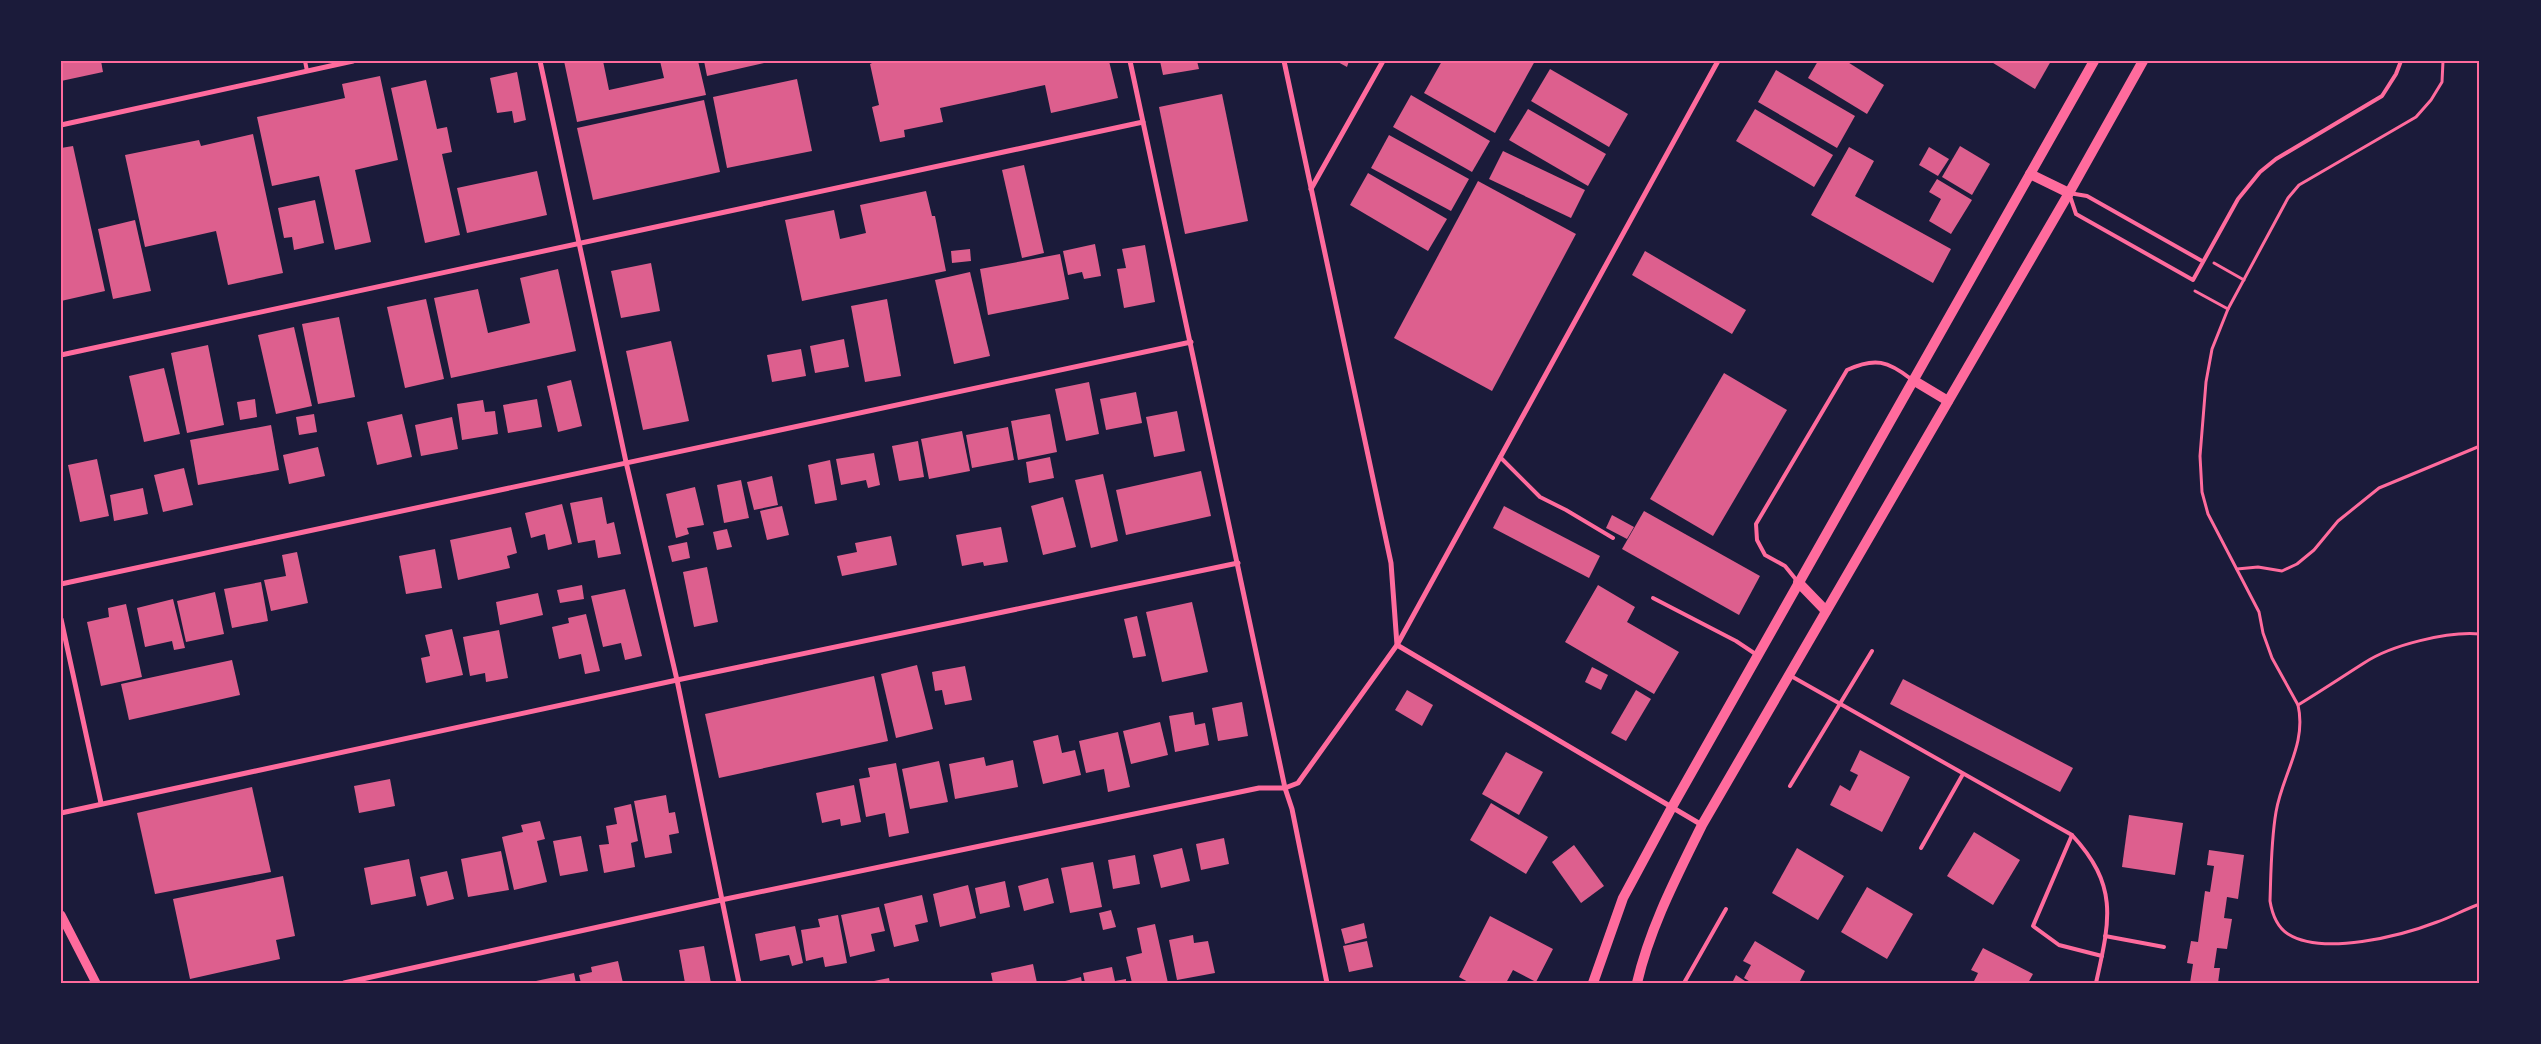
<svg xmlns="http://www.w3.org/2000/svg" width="2541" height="1044" font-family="'Noto Sans',sans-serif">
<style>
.building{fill:#dd5f8e}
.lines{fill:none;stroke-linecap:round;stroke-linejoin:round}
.path{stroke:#ff6b9d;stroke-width:3}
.service{stroke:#ff6b9d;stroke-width:4}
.minor{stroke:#ff6b9d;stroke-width:5}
.tertiary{stroke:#ff6b9d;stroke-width:9}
.secondary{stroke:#ff6b9d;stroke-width:10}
.neatline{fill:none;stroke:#ff6b9d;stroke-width:2}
</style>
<rect width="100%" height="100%" fill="#1b1b3a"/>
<g class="building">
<polygon points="61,61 101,61 103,72 61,81"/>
<polygon points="564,61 603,61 609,90 664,78 660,61 698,61 706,95 577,122"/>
<polygon points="704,61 768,61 768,62 707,76"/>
<polygon points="876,61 1109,61 1118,98 1051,113 1045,85 940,108 943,122 904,130 905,137 880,142 872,107 879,105 870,64"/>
<polygon points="1160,61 1197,61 1199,69 1163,75"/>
<polygon points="1336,61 1349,61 1347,67"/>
<polygon points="1442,61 1535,61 1495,133 1424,93"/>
<polygon points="1818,61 1846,61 1884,85 1867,114 1808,78"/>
<polygon points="1990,61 2051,61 2035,89"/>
<polygon points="1550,69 1628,114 1609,147 1531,101"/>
<polygon points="1776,70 1855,116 1837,148 1758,102"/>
<polygon points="517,72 526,120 514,123 512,111 497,113 490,78"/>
<polygon points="380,76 398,160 355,170 371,242 335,250 319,176 272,186 257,117 345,98 342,84"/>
<polygon points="797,79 812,151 727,168 713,97"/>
<polygon points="426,80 437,129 447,127 452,152 442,154 460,235 425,243 391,88"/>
<polygon points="1222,94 1248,221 1185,234 1159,107"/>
<polygon points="1411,95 1490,141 1472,172 1393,127"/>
<polygon points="704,100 720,172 593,200 577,128"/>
<polygon points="1528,109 1606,154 1588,186 1509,140"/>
<polygon points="1755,109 1833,155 1814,187 1736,141"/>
<polygon points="253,134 283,273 228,285 216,231 145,247 125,155 199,140 201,146"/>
<polygon points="1389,135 1469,179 1451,211 1371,168"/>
<polygon points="73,146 105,291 61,301 61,148"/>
<polygon points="1960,146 1990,164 1972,195 1942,177"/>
<polygon points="1849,147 1874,161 1855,196 1951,249 1933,283 1811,215"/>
<polygon points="1929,147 1949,159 1938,176 1919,165"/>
<polygon points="1503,151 1585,190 1571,218 1489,179"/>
<polygon points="1024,165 1044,253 1022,258 1002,170"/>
<polygon points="537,171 547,215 467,233 457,188"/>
<polygon points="1368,173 1447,219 1428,251 1350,205"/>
<polygon points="1937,179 1972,200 1951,234 1929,221 1941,199 1929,192"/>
<polygon points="1478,181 1576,234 1492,391 1394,338"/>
<polygon points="926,191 932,216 935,216 946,271 802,301 785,220 834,210 840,239 866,233 860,205"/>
<polygon points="315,200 324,243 294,250 292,237 284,238 278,208"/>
<polygon points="135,220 151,291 113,299 98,229"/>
<polygon points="1095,244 1101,276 1084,279 1082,272 1068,275 1063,251"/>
<polygon points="1145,245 1155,302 1124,308 1117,269 1126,268 1122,249"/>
<polygon points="970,249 971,261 952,263 951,251"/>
<polygon points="1645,251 1746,310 1732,334 1632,275"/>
<polygon points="1060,254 1069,299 988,315 980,269"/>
<polygon points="651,263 660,311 621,318 611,271"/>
<polygon points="558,269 576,351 451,378 434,298 478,289 488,333 530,323 520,278"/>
<polygon points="970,272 990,356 954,364 935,280"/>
<polygon points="426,299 444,379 405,388 387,307"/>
<polygon points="887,299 901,376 865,382 851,306"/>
<polygon points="339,317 355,397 318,404 302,324"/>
<polygon points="294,327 312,406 276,414 258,335"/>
<polygon points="844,339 849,367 815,373 810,346"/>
<polygon points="671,341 689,421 643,430 626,351"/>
<polygon points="208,345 224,425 187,433 171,353"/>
<polygon points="801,349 806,376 772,382 767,355"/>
<polygon points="164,368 180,434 144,442 129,376"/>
<polygon points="1724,373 1787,410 1713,536 1650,499"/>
<polygon points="571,380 582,426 558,432 547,386"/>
<polygon points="1089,382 1099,434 1066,441 1055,389"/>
<polygon points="1136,392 1142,423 1106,430 1100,399"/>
<polygon points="255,399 257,417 240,420 237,402"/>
<polygon points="537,399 542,427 508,433 503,405"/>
<polygon points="483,400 485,412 495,411 498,434 462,440 457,404"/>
<polygon points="1177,411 1185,451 1154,457 1146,417"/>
<polygon points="314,414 317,432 299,435 296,417"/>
<polygon points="402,414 412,457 377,465 367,422"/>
<polygon points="1050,414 1057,452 1018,460 1011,421"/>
<polygon points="452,417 458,449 421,456 415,425"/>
<polygon points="271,425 279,470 198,485 190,440"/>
<polygon points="1008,427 1014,460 972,468 966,435"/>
<polygon points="962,431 970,471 929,479 921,439"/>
<polygon points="918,441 924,477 899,481 892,446"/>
<polygon points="318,447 325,476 289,484 283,455"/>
<polygon points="874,453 880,485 868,488 866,480 841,485 836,459"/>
<polygon points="1050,457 1054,478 1029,483 1026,462"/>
<polygon points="97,459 109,516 80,522 68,465"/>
<polygon points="830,460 837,500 815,504 808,465"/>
<polygon points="184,468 193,505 163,512 154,475"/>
<polygon points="1201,471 1211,516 1126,535 1116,490"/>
<polygon points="1103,474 1118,541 1091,548 1075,480"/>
<polygon points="772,476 778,505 754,510 747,482"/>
<polygon points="741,480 749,518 724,523 717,485"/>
<polygon points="695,487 704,525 687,528 689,534 676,538 666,494"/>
<polygon points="143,488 148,514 114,521 110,495"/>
<polygon points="602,497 607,524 614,522 621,554 598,558 595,540 578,543 570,503"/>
<polygon points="1063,497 1076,547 1043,555 1031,506"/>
<polygon points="562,504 572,544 548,550 545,534 531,538 525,513"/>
<polygon points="782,506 789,535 767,540 760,511"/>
<polygon points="1504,506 1600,556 1589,578 1493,528"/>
<polygon points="1644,511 1760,576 1739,615 1622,549"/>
<polygon points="1612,515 1634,527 1627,539 1606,528"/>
<polygon points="511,527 517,553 507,556 510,568 458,580 450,540"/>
<polygon points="1001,527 1008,562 984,566 983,562 962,566 956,535"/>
<polygon points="727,529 732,547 717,550 713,532"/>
<polygon points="891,536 897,565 842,576 837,556 857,552 855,543"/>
<polygon points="687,542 690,558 672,562 668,546"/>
<polygon points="435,549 442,588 406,594 399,556"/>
<polygon points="297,552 308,603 271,611 264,580 286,576 282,555"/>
<polygon points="707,567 718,622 694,627 683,572"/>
<polygon points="261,582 268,621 232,628 224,589"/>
<polygon points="582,585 584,599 560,603 557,590"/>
<polygon points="1598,585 1635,607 1627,622 1679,652 1654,694 1565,642"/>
<polygon points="625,589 642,656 625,660 621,643 603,647 591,596"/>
<polygon points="215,592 224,634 186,642 177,601"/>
<polygon points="538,593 543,615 500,625 496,602"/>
<polygon points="173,599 185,648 174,650 172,641 145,647 137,608"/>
<polygon points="1192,602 1208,672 1162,682 1146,612"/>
<polygon points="126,604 142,677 101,686 87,622 109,617 108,608"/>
<polygon points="586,614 600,671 585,674 581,654 559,659 552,627 569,623 568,618"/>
<polygon points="1137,616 1146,656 1133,658 1124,619"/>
<polygon points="452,629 463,675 426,683 421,658 430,656 425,635"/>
<polygon points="499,630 508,678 486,682 485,673 470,676 463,637"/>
<polygon points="232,660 240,695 129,720 121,684"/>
<polygon points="917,665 933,729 896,738 881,674"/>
<polygon points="965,666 972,700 945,705 942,690 935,691 932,672"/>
<polygon points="1592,667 1608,675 1601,690 1585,682"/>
<polygon points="874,676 888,741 719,778 705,714"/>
<polygon points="1903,679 2073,768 2060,792 1890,704"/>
<polygon points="1407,690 1433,705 1422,726 1395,710"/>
<polygon points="1636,690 1651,699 1626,741 1611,733"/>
<polygon points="1242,702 1248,736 1218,741 1212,708"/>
<polygon points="1193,712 1195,725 1205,723 1209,745 1175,752 1169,716"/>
<polygon points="1160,722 1168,755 1131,764 1123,731"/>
<polygon points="1118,732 1130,787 1108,792 1104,769 1086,773 1079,741"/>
<polygon points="1058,735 1062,753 1075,750 1081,775 1043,784 1033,741"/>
<polygon points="1860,750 1910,777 1882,832 1830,805 1840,785 1850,791 1858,775 1850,771"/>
<polygon points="1506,752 1543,772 1519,815 1482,794"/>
<polygon points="984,757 986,766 1013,760 1018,787 955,799 949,764"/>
<polygon points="939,761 948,802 910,809 902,769"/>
<polygon points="896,763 909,833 889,837 885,813 866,817 859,779 870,777 868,768"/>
<polygon points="390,779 395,806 359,813 354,786"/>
<polygon points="854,785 861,822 841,826 840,819 822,823 816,793"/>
<polygon points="252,787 271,872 155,894 137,813"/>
<polygon points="666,795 669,813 675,812 679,833 669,835 672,853 645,858 634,801"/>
<polygon points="1491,803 1548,837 1526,874 1470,840"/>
<polygon points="631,804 638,841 631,843 635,867 604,873 599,845 609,844 606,826 617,824 614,808"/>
<polygon points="2129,815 2183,823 2175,875 2122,867"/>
<polygon points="540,821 545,839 537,841 547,882 514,890 502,837 523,832 521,825"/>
<polygon points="1974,832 2020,860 1993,905 1947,876"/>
<polygon points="581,836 588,871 560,876 553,841"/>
<polygon points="1224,838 1229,864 1201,870 1196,844"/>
<polygon points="1574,845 1604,886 1581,903 1552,862"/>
<polygon points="1182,848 1190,881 1161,888 1153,855"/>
<polygon points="1797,848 1844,876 1818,920 1772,893"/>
<polygon points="2209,850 2244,855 2238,899 2227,897 2224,918 2232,919 2227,949 2217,948 2214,968 2220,968 2218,983 2190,983 2193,964 2187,963 2191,941 2198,942 2205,891 2210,892 2214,866 2207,865"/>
<polygon points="501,851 509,890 468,897 461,859"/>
<polygon points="1135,855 1140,884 1113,889 1108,860"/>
<polygon points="409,859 416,896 371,905 364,868"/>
<polygon points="1093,862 1102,907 1070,913 1061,868"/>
<polygon points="447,871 454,899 427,906 420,877"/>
<polygon points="283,876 295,936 276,940 280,959 190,979 173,899"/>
<polygon points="1048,878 1054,903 1024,911 1018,886"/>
<polygon points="1005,881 1010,907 980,914 975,888"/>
<polygon points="968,885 976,918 940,927 933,894"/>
<polygon points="1867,887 1913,914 1887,959 1841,932"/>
<polygon points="922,895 928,922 915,925 919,941 894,947 884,904"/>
<polygon points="879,907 885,931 871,934 875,951 850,957 841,915"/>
<polygon points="1111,910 1116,927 1103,930 1099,913"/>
<polygon points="838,915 847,963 825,967 823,957 806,961 801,930 820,927 818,919"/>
<polygon points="1490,916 1553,949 1536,982 1513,970 1506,983 1470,983 1459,977"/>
<polygon points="1364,923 1367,938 1345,944 1341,929"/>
<polygon points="1155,924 1168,983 1132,983 1126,957 1142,953 1137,928"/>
<polygon points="795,926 803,963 792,966 789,955 760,961 755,934"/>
<polygon points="1193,935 1194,943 1208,941 1215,973 1177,980 1169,940"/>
<polygon points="1367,941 1373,967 1349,972 1343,946"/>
<polygon points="1755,941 1805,971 1799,983 1752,983 1744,978 1751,965 1743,961"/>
<polygon points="704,946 711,983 685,983 679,950"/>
<polygon points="1983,948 2033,974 2028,983 1973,983 1978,973 1971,970"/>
<polygon points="618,961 623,983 581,983 579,975 592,972 591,967"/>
<polygon points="1033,964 1037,983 993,983 991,973"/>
<polygon points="1112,967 1115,981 1126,979 1126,983 1085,983 1083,973"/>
<polygon points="574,973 576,983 536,983 536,981"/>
<polygon points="1736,975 1748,983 1732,983"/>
<polygon points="1081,977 1082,983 1061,983 1061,982"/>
<polygon points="889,978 890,983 869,983 869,982"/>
</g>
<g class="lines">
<g class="path">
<path d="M 2443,61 L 2442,82 L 2431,100 L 2416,117 L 2299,185 L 2288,198 L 2228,309 L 2212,349 L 2206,382 L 2200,456 L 2202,492 L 2208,514 L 2259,612 L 2263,633 L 2272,658 L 2298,705 C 2307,744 2282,775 2276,812 C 2271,841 2271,872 2270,901 C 2272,913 2277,927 2288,934 C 2323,956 2401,936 2437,922 C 2452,917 2465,909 2480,904"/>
<polyline points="2214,263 2244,280"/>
<polyline points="2195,291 2228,309"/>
<polyline points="2237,569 2258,567 2282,571 2297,564 2314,550 2338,521 2379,488 2480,446"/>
<path d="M 2298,705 C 2321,691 2342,677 2364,663 C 2391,645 2448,631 2480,634"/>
</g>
<g class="service">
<polyline points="305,61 307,71"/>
<polyline points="2202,261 2087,196 2069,193 2076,214 2193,280 2238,199 2260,172 2276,159 2382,96 2396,74 2401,61"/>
<polyline points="1500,457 1540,497 1566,510 1613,538"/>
<path d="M 1798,582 L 1785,566 L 1765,555 L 1757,540 L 1756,524 L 1847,370 C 1875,357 1888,361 1911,379"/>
<polyline points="1653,598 1736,641 1757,655"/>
<path d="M 1791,676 L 2072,835 C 2119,886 2110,920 2096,983"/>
<polyline points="1790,786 1872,651"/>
<polyline points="2072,835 2033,926 2059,945 2102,956"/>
<polyline points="1921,848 1963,774"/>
<polyline points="2105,936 2164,947"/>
<polyline points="1684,983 1726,909"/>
</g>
<g class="minor">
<polyline points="540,61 626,462 677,680 739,983"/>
<polyline points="1130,61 1285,788 1292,809 1327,983"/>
<polyline points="1284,61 1391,563 1397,645 1702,825"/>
<polyline points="61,125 353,61"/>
<polyline points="1311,189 1383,61"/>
<polyline points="61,355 1143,122"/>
<polyline points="61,584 1191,342"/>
<polyline points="61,619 101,803"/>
<polyline points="61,813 677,680 1238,563"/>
<polyline points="344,983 721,900 1259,788 1285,788 1298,783 1397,645 1718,61"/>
</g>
<polyline class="tertiary" points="61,915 96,983"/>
<g class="secondary">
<polyline points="2030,174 2069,193"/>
<polyline points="1913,380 1948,401"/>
<polyline points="1798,582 1826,611"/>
<polyline points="1593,983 1623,898 1672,807 2094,61"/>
<path d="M 1637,983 C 1650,927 1677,876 1702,825 L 2069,193 L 2143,61"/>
</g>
</g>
<rect width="2541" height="1044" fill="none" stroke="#1b1b3a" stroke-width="125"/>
<rect x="62" y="62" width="2416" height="920" class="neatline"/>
</svg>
